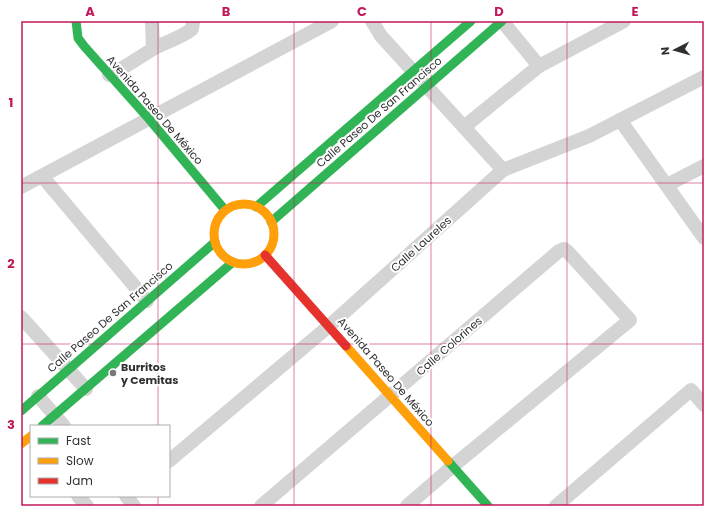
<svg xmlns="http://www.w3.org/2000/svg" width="725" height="527" font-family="Poppins,sans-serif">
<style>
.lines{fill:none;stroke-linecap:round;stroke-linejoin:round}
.street{stroke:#d4d4d4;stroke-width:14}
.fast{stroke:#30b455;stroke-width:9}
.slow{stroke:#ff9f0a;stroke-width:9}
.jam{stroke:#e5322d;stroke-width:9}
.grid{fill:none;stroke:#c2185b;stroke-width:1;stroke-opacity:0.55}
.poi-dot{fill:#787878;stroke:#fff;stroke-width:1.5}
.labels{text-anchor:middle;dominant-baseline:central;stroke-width:4;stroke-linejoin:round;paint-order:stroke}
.street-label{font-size:11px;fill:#303030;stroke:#fff}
.poi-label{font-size:11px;font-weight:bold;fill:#303030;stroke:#fff;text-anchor:start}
.neatline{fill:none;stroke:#c2185b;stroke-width:1.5}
.grid-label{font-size:13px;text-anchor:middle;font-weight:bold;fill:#c2185b}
</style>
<rect width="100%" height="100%" fill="#fff"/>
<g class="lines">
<g class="street">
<polyline points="152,21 153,49"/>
<polyline points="372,21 381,36 503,170"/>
<polyline points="502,21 539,66"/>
<path d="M 109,75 C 125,68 138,58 153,49 C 165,42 181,38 192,29 L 193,21"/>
<polyline points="620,120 704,238"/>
<polyline points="464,127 539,66 624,21"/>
<polyline points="42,176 147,301"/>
<polyline points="667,185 704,166"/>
<polyline points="21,187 332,21"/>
<polyline points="21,317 86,389"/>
<polyline points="38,396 64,426"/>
<polyline points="169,461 329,326 503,170 589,136 704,77"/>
<polyline points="78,496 87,506"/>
<polyline points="126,496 134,506"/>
<polyline points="261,506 559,251 564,249 567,251 630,320 453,466 407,506"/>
<polyline points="556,506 691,390 704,405"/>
</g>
<g class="fast">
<polyline points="76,21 78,38 84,46 149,119 225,210"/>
<polyline points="256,207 471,21"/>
<polyline points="271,222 502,21"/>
<polyline points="21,411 215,242"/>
<polyline points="42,426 233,262"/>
<polyline points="448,461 488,506"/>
</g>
<g class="slow">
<circle cx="244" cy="234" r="30"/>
<polyline points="346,346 448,461"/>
<polyline points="21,444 31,436"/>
</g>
<polyline class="jam" points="265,255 346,346"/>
</g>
<path class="grid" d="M 158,21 L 158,426M 294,21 L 294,506M 431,21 L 431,506M 567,21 L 567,506M 21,183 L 704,183M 21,344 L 704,344M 158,496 L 158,506"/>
<circle class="poi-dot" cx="113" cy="373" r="4"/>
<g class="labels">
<g class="street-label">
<text transform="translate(155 110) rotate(49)">Avenida Paseo De México</text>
<text transform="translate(379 112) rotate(-41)">Calle Paseo De San Francisco</text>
<text transform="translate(421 244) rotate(-42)">Calle Laureles</text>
<text transform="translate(110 317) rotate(-41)">Calle Paseo De San Francisco</text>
<text transform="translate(449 346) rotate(-41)">Calle Colorines</text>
<text transform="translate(386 372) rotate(49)">Avenida Paseo De México</text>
</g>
<g class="poi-label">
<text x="121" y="367">Burritos<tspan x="121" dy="13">y Cemitas</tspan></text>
</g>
</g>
<rect width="725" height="527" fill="none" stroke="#ffffff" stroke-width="44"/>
<rect x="30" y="425" width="140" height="72" fill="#ffffff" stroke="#acacac"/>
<rect x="38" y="438" width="20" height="6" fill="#30b455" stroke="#acacac"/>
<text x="66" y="445" font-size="12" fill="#303030">Fast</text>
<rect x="38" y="458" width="20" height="6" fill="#ff9f0a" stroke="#acacac"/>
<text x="66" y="465" font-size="12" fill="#303030">Slow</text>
<rect x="38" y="478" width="20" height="6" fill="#e5322d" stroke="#acacac"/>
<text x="66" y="485" font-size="12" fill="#303030">Jam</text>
<g transform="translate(675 50) rotate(264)" stroke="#ffffff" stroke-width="3" paint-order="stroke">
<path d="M0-3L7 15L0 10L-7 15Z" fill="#303030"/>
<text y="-6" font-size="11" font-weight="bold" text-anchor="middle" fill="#303030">N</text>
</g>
<rect x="22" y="22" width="681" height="483" class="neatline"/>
<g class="grid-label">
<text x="90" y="16">A</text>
<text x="226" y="16">B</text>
<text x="362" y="16">C</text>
<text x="499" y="16">D</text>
<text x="635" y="16">E</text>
<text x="11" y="107">1</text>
<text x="11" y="268">2</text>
<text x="11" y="429">3</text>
</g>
</svg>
